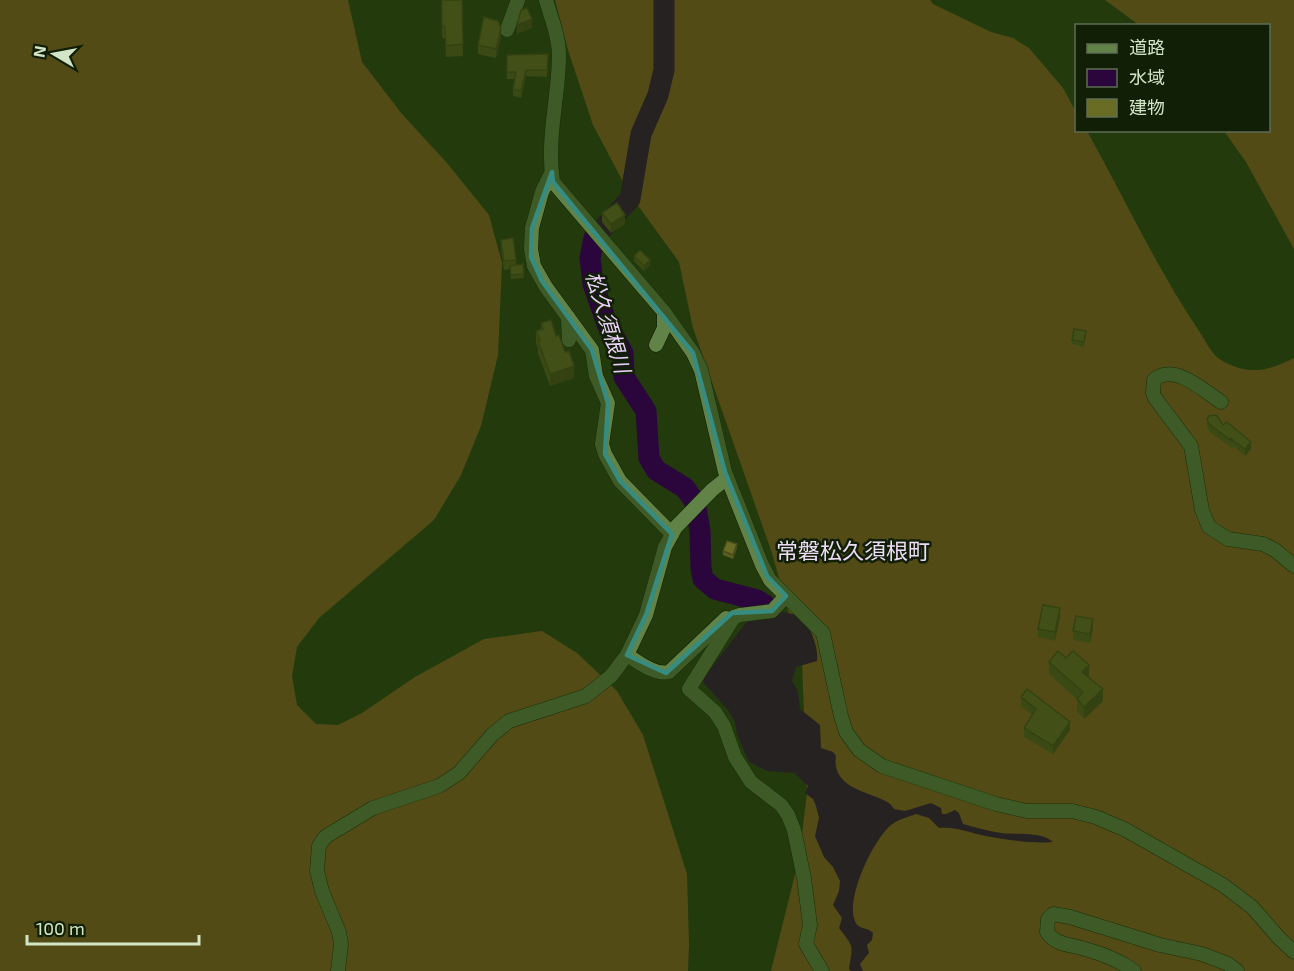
<svg xmlns="http://www.w3.org/2000/svg" width="1294" height="971" font-family="'Exo 2','Noto Sans JP',sans-serif">
<style>
.forest{fill:#8d611f}
.water{fill:#2b063c}
.lines{fill:none;stroke-linecap:round;stroke-linejoin:round}
.river{stroke:#2b063c;stroke-width:21}
.minor-casing{stroke:#0f1f02;stroke-width:15}
.minor{stroke:#618347;stroke-width:14}
.wall{fill:#595d20}
.shaded-wall{fill:#494c1a}
.building{fill:#686c25;stroke:#494c1a;stroke-width:1.5}
.marked{fill:none;stroke:#368c80;stroke-width:4.5;stroke-linejoin:round}
.labels{text-anchor:middle;dominant-baseline:central;stroke-width:5;stroke-linejoin:round;paint-order:stroke}
.water-label{font-size:21px;font-style:italic;fill:#ead0f9;stroke:#111f06}
.quarter-label{font-size:22px;fill:#eddcf7;stroke:#111f06}
</style>
<rect width="100%" height="100%" fill="#233a0d"/>
<g class="forest">
<polygon points="0,0 348,0 362,62 402,114 447,163 489,215 502,263 498,355 481,426 461,475 434,520 319,618 297,647 292,676 297,705 316,724 338,725 362,713 415,677 484,639 542,631 577,653 617,691 643,735 687,874 689,944 688,971 0,971"/>
<path d="M 555,0 L 930,0 L 933,4 L 991,32 L 1013,38 L 1029,48 L 1063,88 L 1076,112 L 1076,130 L 1087,131 C 1124,197 1156,267 1199,331 C 1205,340 1212,355 1221,360 C 1248,376 1268,371 1294,358 L 1294,971 L 771,971 L 799,858 L 807,793 L 802,661 L 772,553 L 693,328 L 679,262 L 629,193 L 593,125 L 568,50 Z"/>
<polygon points="1105,0 1294,0 1294,249 1246,162 1224,131 1268,130 1268,26 1139,25"/>
</g>
<path class="water" d="M 784,612 L 805,617 C 810,630 819,647 817,661 L 796,667 L 792,681 L 798,691 L 800,709 L 820,725 L 821,748 L 833,752 L 836,756 C 830,795 888,792 894,809 L 905,811 L 931,803 L 941,808 L 942,814 L 946,814 L 955,810 L 959,813 L 963,824 C 975,827 988,831 1001,833 C 1016,835 1042,831 1053,842 C 1032,844 1008,840 986,836 C 971,833 955,826 939,828 L 929,818 L 916,814 C 908,817 897,820 891,825 C 873,840 845,899 855,921 C 858,930 868,927 873,933 L 872,940 L 867,945 L 869,953 L 860,964 L 863,971 L 851,971 L 849,969 C 853,943 854,948 839,928 L 842,918 L 833,905 L 839,891 L 840,881 L 833,867 L 824,857 L 815,836 L 819,818 L 816,806 L 813,799 L 805,793 L 808,786 L 794,773 L 767,771 L 749,762 L 737,734 L 735,722 L 728,710 L 703,682 L 705,676 L 751,616 Z"/>
<g class="lines">
<polyline class="river" points="664,0 664,70 658,95 641,134 630,199 594,238 590,258 593,284 607,324 623,353 624,377 646,411 649,458 656,470 685,488 695,502 700,531 701,568 703,579 715,589 757,600 765,605 772,615 778,630"/>
<g class="minor-casing">
<g id="minor">
<path d="M 546,0 C 551,18 559,36 559,55 C 559,97 546,139 553,182 L 664,312 L 693,353 L 701,370 L 725,472 L 762,565 L 770,580 L 823,633 L 841,716 L 846,732 L 859,750 L 882,766 L 996,804 L 1027,811 L 1072,811 L 1096,817 L 1126,830 L 1223,885 L 1252,907 L 1279,938 L 1294,952"/>
<polyline points="507,30 518,0"/>
<polyline points="552,172 542,192 532,228 531,249 534,266 546,287 592,350 596,376 608,403 602,444 605,454 620,481 672,534"/>
<polyline points="568,317 569,340"/>
<polyline points="656,345 664,328 664,312"/>
<path d="M 1221,402 C 1204,391 1174,362 1154,380 L 1153,393 L 1155,398 L 1191,446 L 1202,510 L 1209,527 L 1228,539 L 1263,544 L 1275,550 L 1294,566"/>
<polyline points="786,596 772,611 740,615 734,617 689,689 715,712 724,726 735,757 751,782 781,805 788,815 794,830 804,878 810,925 806,944 822,971"/>
<path d="M 627,655 C 639,662 654,675 669,672 L 726,618"/>
<polyline points="338,971 341,944 339,932 322,891 317,871 319,846 325,837 373,808 439,786 459,773 492,735 509,721 586,696 611,676 627,655 646,615 665,547 676,527 712,490 727,478"/>
<path d="M 1134,971 C 1119,960 1103,954 1085,949 C 1071,944 1056,946 1047,932 L 1048,919 L 1053,914 L 1070,917 L 1160,945 L 1202,954 L 1228,964 L 1237,971"/>
</g>
</g>
<use href="#minor" class="minor"/>
</g>
<g class="wall">
<polygon points="441,0 462,0 463,56 446,57 445,39 442,37"/>
<polygon points="501,36 496,58 478,54 478,45"/>
<polygon points="548,54 547,77 526,76 521,98 513,96 513,89 515,79 507,79 507,55"/>
<polygon points="602,213 625,224 611,233 602,222"/>
<polygon points="501,240 516,260 516,265 523,264 524,278 511,279 510,269 504,270 501,248"/>
<polygon points="634,256 650,265 644,271 634,261"/>
<polygon points="541,323 556,336 574,378 550,386 538,353 538,348 536,343 536,331 541,330"/>
<polygon points="1086,335 1084,347 1072,344 1072,340"/>
<polygon points="1207,419 1223,425 1251,449 1245,456 1233,446 1233,449 1209,431 1207,426"/>
<polygon points="737,548 733,559 723,555 723,551"/>
<polygon points="1060,617 1055,641 1038,637 1038,629"/>
<polygon points="1093,628 1090,643 1073,640 1073,631"/>
<polygon points="1049,662 1088,677 1103,701 1084,719 1077,711 1077,699 1049,674"/>
<polygon points="1021,697 1070,730 1053,754 1024,737 1024,728 1032,715 1021,706"/>
</g>
<g class="shaded-wall">
<polygon points="532,19 532,28 517,34 517,25"/>
<polygon points="501,28 501,36 496,58 496,49"/>
<polygon points="526,70 526,76 521,98 521,91"/>
<polygon points="625,215 625,224 611,233 611,224"/>
<polygon points="650,260 650,265 644,271 644,266"/>
<polygon points="574,366 574,378 550,386 550,374"/>
<polygon points="1251,442 1251,449 1245,456 1245,449"/>
<polygon points="737,544 737,548 733,559 733,555"/>
<polygon points="1060,608 1060,617 1055,641 1055,632"/>
<polygon points="1093,619 1093,628 1090,643 1090,634"/>
<polygon points="1089,665 1089,677 1082,684 1082,672"/>
<polygon points="1103,689 1103,701 1084,719 1084,707"/>
<polygon points="1070,722 1070,730 1053,754 1053,746"/>
</g>
<g class="building">
<polygon points="442,0 462,0 463,44 446,46 445,27 442,25"/>
<polygon points="527,8 532,19 517,25 521,10"/>
<polygon points="484,17 498,21 501,28 496,49 478,45"/>
<polygon points="548,54 547,70 526,70 521,91 513,89 516,72 507,72 507,55"/>
<polygon points="617,203 625,215 611,224 602,213"/>
<polygon points="513,238 516,260 504,261 501,240"/>
<polygon points="640,250 650,260 644,266 634,256"/>
<polygon points="523,264 524,274 511,275 510,266"/>
<polygon points="551,320 556,336 559,335 565,352 569,351 574,366 550,374 538,341 540,340 536,331 543,329 541,323"/>
<polygon points="1074,329 1086,331 1084,342 1072,340"/>
<polygon points="1216,415 1223,425 1227,422 1251,442 1245,449 1230,438 1233,442 1209,424 1207,419 1209,416"/>
<polygon points="727,541 737,544 733,555 723,551"/>
<polygon points="1043,605 1060,608 1055,632 1038,629"/>
<polygon points="1076,616 1093,619 1090,634 1073,631"/>
<polygon points="1058,651 1066,658 1073,651 1089,665 1082,672 1103,689 1084,707 1077,699 1083,692 1049,662"/>
<polygon points="1027,689 1070,722 1053,746 1024,728 1036,709 1021,697"/>
</g>
<path d="M0 0H1294V971H0ZM 552,172 L 553,182 L 693,353 L 725,472 L 767,576 L 786,596 L 772,611 L 732,613 L 666,673 L 627,655 L 646,615 L 672,534 L 620,481 L 605,454 L 608,403 L 592,350 L 542,281 L 531,257 L 532,228 Z" fill="#233a0d" fill-opacity=".55" fill-rule="evenodd"/>
<path class="marked" d="M 552,172 L 553,182 L 693,353 L 725,472 L 767,576 L 786,596 L 772,611 L 732,613 L 666,673 L 627,655 L 646,615 L 672,534 L 620,481 L 605,454 L 608,403 L 592,350 L 542,281 L 531,257 L 532,228 Z"/>
<g class="labels">
<g class="water-label">
<text transform="translate(609 322) rotate(73)">松久須根川</text>
</g>
<g class="quarter-label">
<text x="853" y="550">常磐松久須根町</text>
</g>
</g>
<rect x="1075" y="24" width="195" height="108" fill="#111f06" stroke="#5e6e53" stroke-width="1.5"/>
<rect x="1087" y="44" width="30" height="9" fill="#618347" stroke="#5e6e53" stroke-width="1.5"/>
<text x="1129" y="54" font-size="18" fill="#d2e5c6">道路</text>
<rect x="1087" y="69" width="30" height="18" fill="#2b063c" stroke="#5e6e53" stroke-width="1.5"/>
<text x="1129" y="84" font-size="18" fill="#d2e5c6">水域</text>
<rect x="1087" y="99" width="30" height="18" fill="#686c25" stroke="#5e6e53" stroke-width="1.5"/>
<text x="1129" y="114" font-size="18" fill="#d2e5c6">建物</text>
<g transform="translate(54 54) rotate(280)" stroke="#111f06" stroke-width="4.5" paint-order="stroke">
<path d="M0-4.5L10 22L0 15L-10 22Z" fill="#d2e5c6"/>
<text y="-9" font-size="16" font-weight="bold" text-anchor="middle" fill="#d2e5c6">N</text>
</g>
<path d="M27 935v9h172v-9" fill="none" stroke="#d2e5c6" stroke-width="3"/>
<text x="36" y="935" font-size="18" fill="#d2e5c6" stroke="#111f06" stroke-width="4.5" paint-order="stroke">100 m</text>
</svg>
